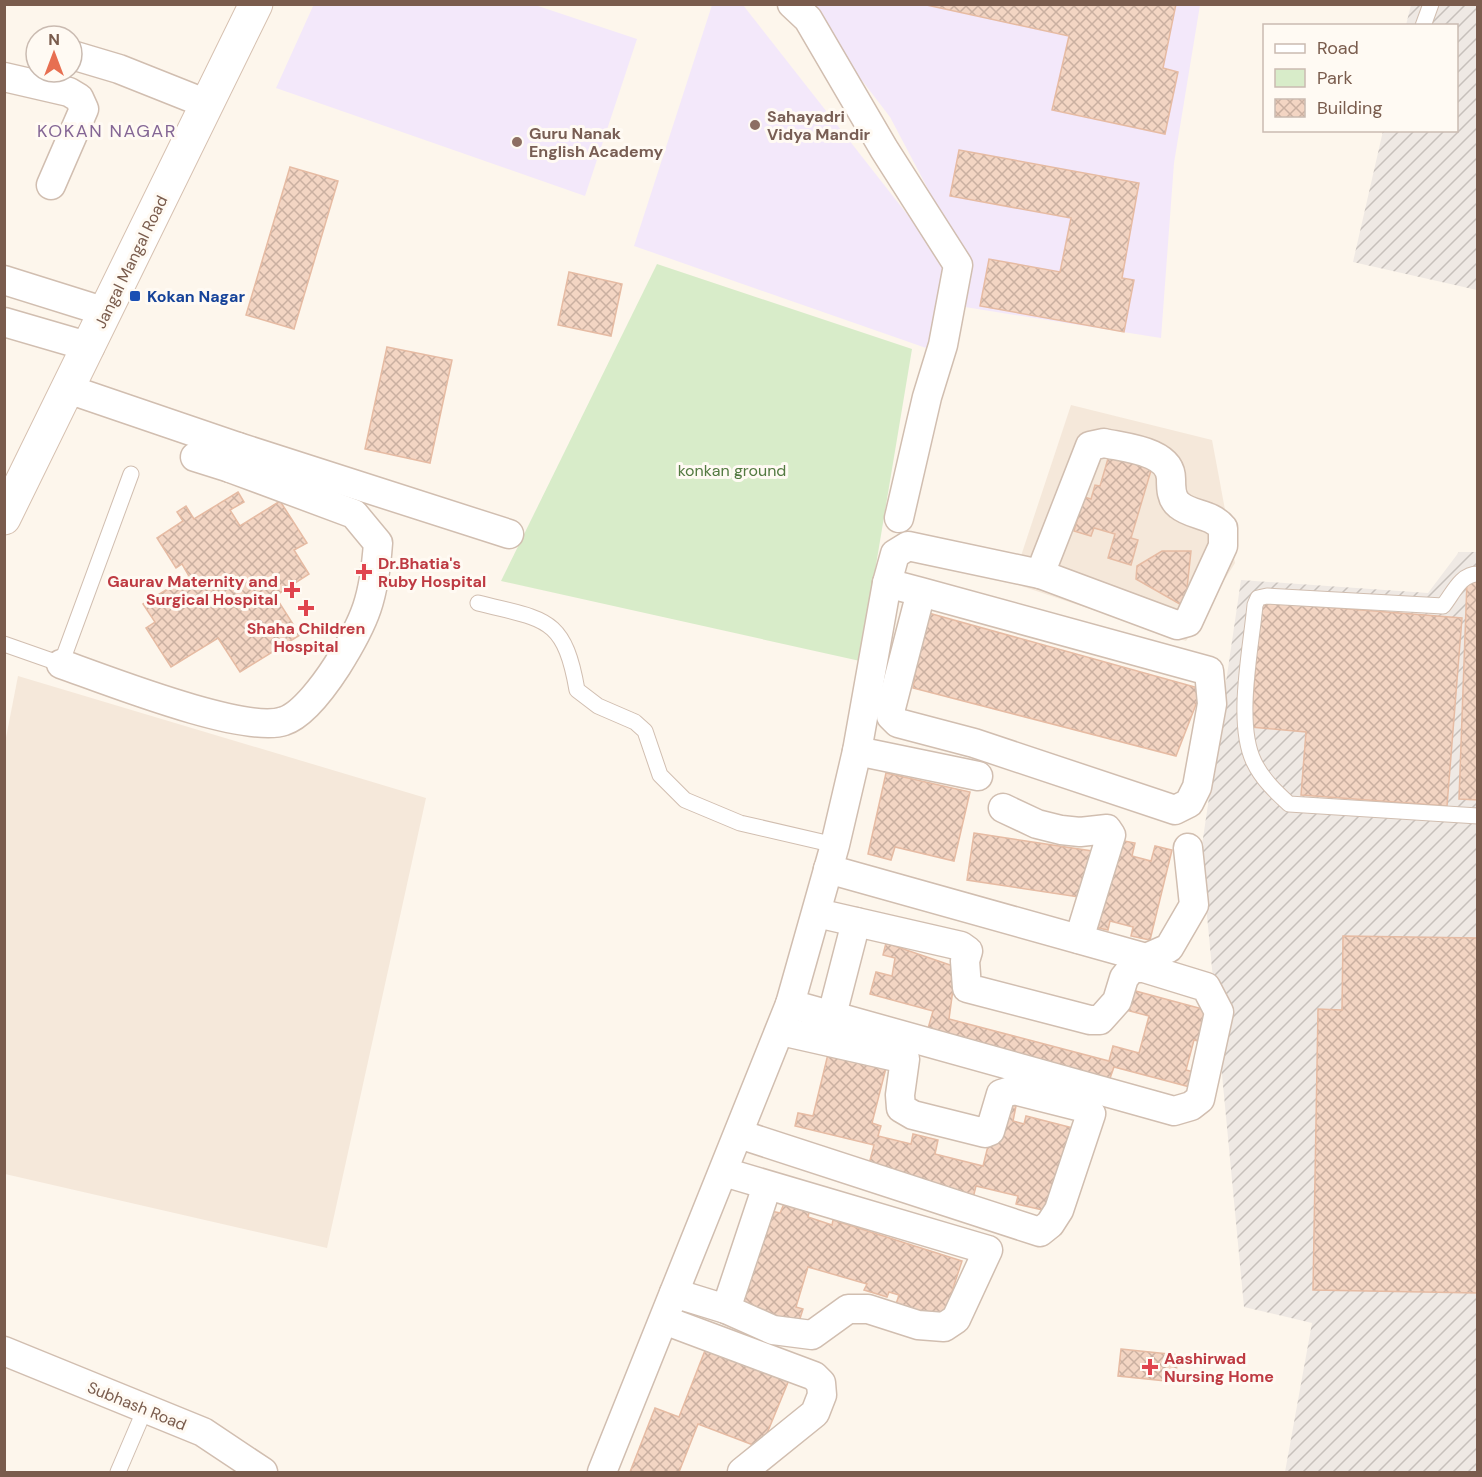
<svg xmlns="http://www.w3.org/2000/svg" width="1482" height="1477" font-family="'DM Sans',sans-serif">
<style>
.residential{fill:#f5e8da}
.industrial{fill:url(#industrial-furrows)}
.education{fill:#f3e8fa}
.green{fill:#d8ecc9}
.building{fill:url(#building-cross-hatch);stroke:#e6bba3;stroke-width:1.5}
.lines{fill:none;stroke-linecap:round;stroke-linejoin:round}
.service-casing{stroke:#d1beb0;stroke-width:17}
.minor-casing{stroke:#d1beb0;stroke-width:31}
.secondary-casing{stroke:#d6c0b0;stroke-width:35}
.service{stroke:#fff;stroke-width:15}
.minor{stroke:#fff;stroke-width:28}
.secondary{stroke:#fff;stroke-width:33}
.education-dot{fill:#8d6e63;stroke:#fffaf3;stroke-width:2}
.transit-dot{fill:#1a4fb4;stroke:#fffaf3;stroke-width:2}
.health-dot{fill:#e0444e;stroke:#fffaf3;stroke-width:2}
.labels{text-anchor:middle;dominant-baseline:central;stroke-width:6;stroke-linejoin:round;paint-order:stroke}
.education-label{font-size:16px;font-weight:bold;fill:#785e54;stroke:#fffaf3;text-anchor:start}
.street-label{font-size:16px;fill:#7a5c4d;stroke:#fffaf3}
.transit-label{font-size:16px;font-weight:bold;fill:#164399;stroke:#fffaf3;text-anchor:start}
.park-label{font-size:16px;fill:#537a41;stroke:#fffaf3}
.health-label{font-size:16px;font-weight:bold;fill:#be3a42;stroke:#fffaf3;text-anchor:start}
.neighbourhood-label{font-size:18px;letter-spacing:1.5px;fill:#846695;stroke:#fffaf3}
</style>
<defs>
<pattern id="industrial-furrows" width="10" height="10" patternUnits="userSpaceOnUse" patternTransform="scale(1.5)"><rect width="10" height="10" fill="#efe9e4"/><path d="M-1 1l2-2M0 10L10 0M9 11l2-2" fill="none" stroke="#c7c0bb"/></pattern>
<pattern id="building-cross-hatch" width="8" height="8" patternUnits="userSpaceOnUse" patternTransform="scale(1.5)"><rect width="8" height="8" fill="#f3d5c3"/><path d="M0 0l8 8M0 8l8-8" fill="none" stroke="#cab0a1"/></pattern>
</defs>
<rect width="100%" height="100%" fill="#fdf6ec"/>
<g class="residential">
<polygon points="1071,405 1212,440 1235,563 1186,641 1012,583"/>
<polygon points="18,676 426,798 327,1248 5,1174 4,748"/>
</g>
<g class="industrial">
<polygon points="1411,5 1477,5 1477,290 1353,262 1383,131 1456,130 1456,26 1406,25"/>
<polygon points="1459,552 1477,552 1477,1472 1285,1472 1312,1323 1244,1307 1201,852 1241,580 1428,593"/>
</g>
<g class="education">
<polygon points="314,4 535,5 637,39 585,196 276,88"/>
<polygon points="712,5 743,5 947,265 929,349 634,246"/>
<polygon points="799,5 1200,5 1174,163 1161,338 965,307 968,265 890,117 817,22"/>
</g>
<polygon class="green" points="657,264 912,349 860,661 501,581"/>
<g class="building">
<polygon points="922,4 1176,4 1163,68 1178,72 1165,134 1052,110 1069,36"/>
<polygon points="959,150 1139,183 1122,278 1134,280 1124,332 980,306 989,259 1060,272 1071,218 950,196"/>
<polygon points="290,167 338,181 294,329 246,315"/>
<polygon points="569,272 622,284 611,336 558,325"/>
<polygon points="387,347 452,360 430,463 365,449"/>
<polygon points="1112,445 1155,457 1131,538 1138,540 1131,565 1108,558 1115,534 1094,528 1091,536 1074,531 1084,497 1091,499 1095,485 1100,486"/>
<polygon points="238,492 244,502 230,510 240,526 280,501 307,543 294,550 309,574 275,596 300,635 240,672 218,638 171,667 146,628 155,622 143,604 189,576 182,564 176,568 157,538 183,521 177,512 186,506 194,519"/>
<polygon points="1162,551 1191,551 1185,607 1136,579 1137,566"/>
<polygon points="1467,581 1478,581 1478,800 1459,799"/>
<polygon points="1260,602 1462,618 1447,806 1301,795 1306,732 1251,727"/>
<polygon points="925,612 1202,689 1176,756 913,688"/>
<polygon points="886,773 970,792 954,861 895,847 891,860 868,854"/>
<polygon points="974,833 1092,851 1085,898 967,880"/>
<polygon points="1119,840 1135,843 1132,856 1151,861 1155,846 1172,850 1150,940 1131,936 1133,927 1110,921 1108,930 1098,928"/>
<polygon points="1343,936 1478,938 1478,1293 1313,1290 1318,1009 1342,1010"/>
<polygon points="886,943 956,967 949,1019 1109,1061 1113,1046 1139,1053 1149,1016 1122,1009 1128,989 1210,1011 1202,1042 1194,1040 1186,1070 1194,1072 1190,1087 1114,1067 1109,1081 927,1032 933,1011 870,994 876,972 892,976 895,958 883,955"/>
<polygon points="829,1050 887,1064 872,1123 881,1126 878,1136 911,1144 913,1134 938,1140 935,1154 983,1166 999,1102 1016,1106 1013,1121 1024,1124 1026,1116 1077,1129 1052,1212 1016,1204 1018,1196 976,1186 973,1198 867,1172 874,1145 795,1126 798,1113 813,1116"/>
<polygon points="786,1199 810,1208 808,1217 832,1225 833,1220 962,1261 943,1319 896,1304 899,1295 889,1292 887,1297 864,1290 867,1284 808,1267 796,1307 803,1309 797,1328 740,1309 771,1211 780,1213"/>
<polygon points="706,1348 789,1380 761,1448 698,1424 679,1472 630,1472 655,1408 679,1417"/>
<polygon points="1121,1349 1178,1355 1175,1382 1118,1376"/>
</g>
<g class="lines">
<g class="service-casing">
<g id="service">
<polyline points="1423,26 1431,4"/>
<path d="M 1478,574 C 1460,574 1453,594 1443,606 L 1267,596 L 1258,598 L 1255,605 C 1251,649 1235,723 1254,762 C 1262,779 1276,792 1289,804 L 1478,816"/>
<path d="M 478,603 C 544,620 564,615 577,690 L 598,706 L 635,722 L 645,731 L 660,775 L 685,800 L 740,823 L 835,845"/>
<polyline points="4,644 61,664 131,474"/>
<polyline points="118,1472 145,1409"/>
</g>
</g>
<g class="minor-casing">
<g id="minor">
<polyline points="792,4 808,19 884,149 958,265 943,345 927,397 899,518"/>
<polyline points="72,55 119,69 207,104"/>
<polyline points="4,77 69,92 79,98 84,109 51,185"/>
<polyline points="4,280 106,312"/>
<polyline points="4,322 90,347"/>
<polyline points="68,389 238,447 509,534"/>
<path d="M 1104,443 C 1126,448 1171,451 1171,479 C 1171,488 1171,499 1179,505 C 1192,516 1211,513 1223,528 L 1223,546 L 1188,622 L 1177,625 L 1040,574 L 1090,446 Z"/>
<polyline points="195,457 230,468"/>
<polyline points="887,583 921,592 1209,671 1212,704 1197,787 1189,803 1175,810 974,743 898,723 891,716 891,708 921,592"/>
<path d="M 61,664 C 104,679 245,735 284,721 C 303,715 326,683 337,666 C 366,620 374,598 378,543 L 354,514 L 230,468 L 238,447"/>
<polyline points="857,751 978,776"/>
<polyline points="1003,808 1037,824 1061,830 1080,832 1107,829 1111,835 1079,939"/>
<polyline points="828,869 1146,958 1169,948 1194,905 1188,848"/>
<polyline points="790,1004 1174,1111 1191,1106 1200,1099 1219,1012 1206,987 1144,968 1132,968 1124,978 1117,1001 1100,1020 1090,1020 967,988 965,961 968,951 961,946 817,913"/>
<polyline points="832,1015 856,922"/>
<polyline points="739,1134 1040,1232 1050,1224 1059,1210 1091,1114 1085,1108 1014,1090 1001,1094 990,1131 985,1133 913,1115 901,1108 900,1095 905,1059 781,1031"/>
<polyline points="674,1293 726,1309 773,1330 812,1335 848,1309 868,1309 918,1325 944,1327 956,1319 988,1250 724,1172"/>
<polyline points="726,1309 767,1186"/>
<polyline points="664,1320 814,1376 821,1383 822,1395 815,1413 742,1472"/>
<polyline points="4,1351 203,1432 263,1472"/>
<polyline points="602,1472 790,1004 835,845 857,751 887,583 895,554 908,546 1040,574"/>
</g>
</g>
<g class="secondary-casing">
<polyline id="secondary" points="4,518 256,4"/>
</g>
<use href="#service" class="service"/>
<use href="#minor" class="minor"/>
<use href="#secondary" class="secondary"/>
</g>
<g class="education-dot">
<circle cx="755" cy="125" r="6"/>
<circle cx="517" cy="142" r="6"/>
</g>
<rect class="transit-dot" x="129" y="290" width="12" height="12" rx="3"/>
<g class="health-dot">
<path d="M361 563h6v6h6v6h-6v6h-6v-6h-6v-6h6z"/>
<path d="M289 581h6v6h6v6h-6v6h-6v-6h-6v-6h6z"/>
<path d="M303 599h6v6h6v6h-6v6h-6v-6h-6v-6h6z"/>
<path d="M1147 1358h6v6h6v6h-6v6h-6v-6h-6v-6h6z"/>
</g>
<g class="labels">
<g class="education-label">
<text x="767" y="116">Sahayadri<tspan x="767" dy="18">Vidya Mandir</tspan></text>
<text x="529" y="133">Guru Nanak<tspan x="529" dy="18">English Academy</tspan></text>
</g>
<g class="street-label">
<text transform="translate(131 262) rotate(-64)">Jangal Mangal Road</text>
<text transform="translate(137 1406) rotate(22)">Subhash Road</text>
</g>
<g class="transit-label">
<text x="147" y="296">Kokan Nagar</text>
</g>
<g class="park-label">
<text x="732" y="470">konkan ground</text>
</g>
<g class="health-label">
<text x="378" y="563">Dr.Bhatia's<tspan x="378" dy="18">Ruby Hospital</tspan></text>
<text x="278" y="581" text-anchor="end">Gaurav Maternity and<tspan x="278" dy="18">Surgical Hospital</tspan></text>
<text x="306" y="628" text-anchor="middle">Shaha Children<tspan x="306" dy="18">Hospital</tspan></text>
<text x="1164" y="1358">Aashirwad<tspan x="1164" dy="18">Nursing Home</tspan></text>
</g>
<g class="neighbourhood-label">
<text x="107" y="131">KOKAN NAGAR</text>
</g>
</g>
<rect width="1482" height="1477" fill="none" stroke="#7a5c4d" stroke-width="12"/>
<rect x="1263" y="24" width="195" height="108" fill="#fffaf3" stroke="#cabbb1" stroke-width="1.5"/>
<rect x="1275" y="44" width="30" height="9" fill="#ffffff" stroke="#cabbb1" stroke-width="1.5"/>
<text x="1317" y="54" font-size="18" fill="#7a5c4d">Road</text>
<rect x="1275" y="69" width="30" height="18" fill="#d8ecc9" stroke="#cabbb1" stroke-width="1.5"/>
<text x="1317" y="84" font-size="18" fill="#7a5c4d">Park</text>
<rect x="1275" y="99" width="30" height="18" fill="url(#building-cross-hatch)" stroke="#cabbb1" stroke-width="1.5"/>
<text x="1317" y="114" font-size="18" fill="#7a5c4d">Building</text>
<g transform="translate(54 54)"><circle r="28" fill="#fffaf3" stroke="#cabbb1" stroke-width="1.5"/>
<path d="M0-4.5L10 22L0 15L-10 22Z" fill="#e76f51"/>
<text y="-9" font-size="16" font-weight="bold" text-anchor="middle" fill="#7a5c4d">N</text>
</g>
</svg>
